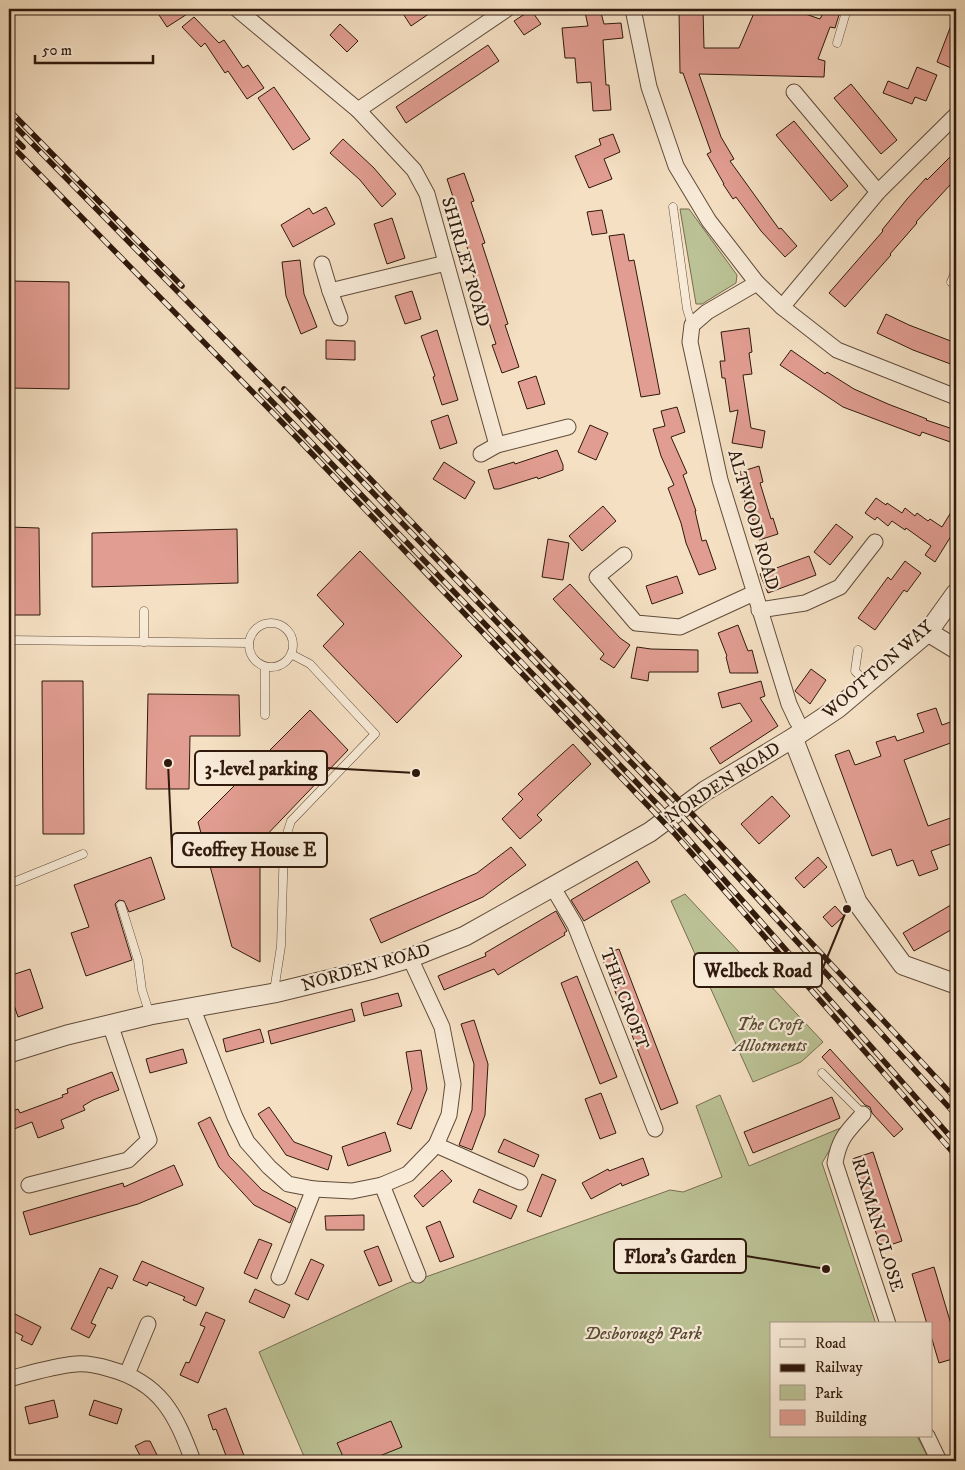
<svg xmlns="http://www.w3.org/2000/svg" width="965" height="1470" font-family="'IM FELL DW Pica',serif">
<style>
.green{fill:#bbc295;stroke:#756e50}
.building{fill:#e19d91;stroke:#2f190c}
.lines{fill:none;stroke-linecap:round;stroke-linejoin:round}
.service-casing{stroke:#604b3a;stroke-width:9}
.minor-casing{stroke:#604b3a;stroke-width:17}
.tertiary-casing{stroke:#604b3a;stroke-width:21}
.service{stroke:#f8ebd8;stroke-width:8}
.minor{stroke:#f8ebd8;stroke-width:15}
.tertiary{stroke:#f8ebd8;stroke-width:19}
.rail-casing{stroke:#2f190c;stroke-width:5.5}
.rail{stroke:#f8ebd8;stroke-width:4;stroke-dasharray:11;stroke-linecap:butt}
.labels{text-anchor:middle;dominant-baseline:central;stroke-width:4.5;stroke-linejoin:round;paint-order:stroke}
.street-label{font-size:18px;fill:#2f190c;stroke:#f8ebd8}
.park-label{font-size:18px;font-style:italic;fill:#594c35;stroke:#f8ebd8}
.leader{fill:none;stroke:#2f190c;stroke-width:2}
.callout-dot{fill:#2f190c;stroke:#f8ebd8;stroke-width:2}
.callout{fill:#f8ebd8;stroke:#2f190c;stroke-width:2}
.callout-label{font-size:19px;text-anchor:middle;font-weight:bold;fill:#2f190c}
</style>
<rect width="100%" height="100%" fill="#f5e0c3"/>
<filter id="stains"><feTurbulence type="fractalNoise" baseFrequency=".004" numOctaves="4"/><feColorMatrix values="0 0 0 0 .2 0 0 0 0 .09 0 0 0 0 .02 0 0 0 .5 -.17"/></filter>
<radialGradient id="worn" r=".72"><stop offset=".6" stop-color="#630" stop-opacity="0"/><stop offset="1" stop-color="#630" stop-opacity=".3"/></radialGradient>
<g class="green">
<polygon points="689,209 737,275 736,283 702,304 696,304 680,209"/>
<polygon points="685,894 823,1042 801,1062 753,1082 671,901"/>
<polygon points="720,1095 749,1166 843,1127 822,1163 876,1324 771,1324 771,1436 917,1436 930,1461 306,1461 259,1352 406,1284 670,1190 683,1192 722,1177 696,1106"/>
</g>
<g class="building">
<polygon points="155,9 195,9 167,27"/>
<polygon points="400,9 436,9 411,26"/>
<polygon points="597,9 600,9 604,24 621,23 623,38 603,40 606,85 609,85 611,110 593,111 591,82 577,83 575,58 565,58 562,28 588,26 585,12"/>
<polygon points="679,9 703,9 704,48 739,48 754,13 758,15 762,9 791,9 820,19 825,9 839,15 835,28 830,27 818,59 825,61 824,77 699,74 721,137 734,159 730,161 779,229 781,228 797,246 785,257 761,231 736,197 733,199 723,184 724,184 707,154 711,152 683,73 680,73"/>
<polygon points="531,10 541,24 524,35 514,21"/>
<polygon points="955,15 956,15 956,70 937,62"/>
<polygon points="194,17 219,43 224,40 243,68 248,65 264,88 247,99 228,71 225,73 205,43 201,47 182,27"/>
<polygon points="340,24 358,41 347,52 330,35"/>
<polygon points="488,45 499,61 406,123 396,107"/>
<polygon points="917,67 937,75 926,101 915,97 912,104 883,93 888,81 908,89"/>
<polygon points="851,84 897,140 881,154 834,98"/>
<polygon points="274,87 310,139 293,150 258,98"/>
<polygon points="794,121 848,186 831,201 776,135"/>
<polygon points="613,134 620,152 604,159 612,179 589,188 575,156 601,145 599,139"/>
<polygon points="343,139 374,168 396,194 382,207 360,180 330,153"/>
<polygon points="956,151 956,191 950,185 916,222 917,223 890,254 891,255 845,307 829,293 883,231 882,230 907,199 926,178 927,180"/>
<polygon points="464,173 474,201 471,202 485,243 482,244 508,324 505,325 519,367 502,373 492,345 496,344 469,262 472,261 458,221 461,221 447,179"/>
<polygon points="326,207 335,224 293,247 281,225 309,208 313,214"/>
<polygon points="602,210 607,233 592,235 587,212"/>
<polygon points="392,218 405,258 387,264 374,224"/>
<polygon points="624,234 629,261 634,260 660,394 641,397 609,236"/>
<polygon points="300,260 304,294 317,327 301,334 286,296 282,262"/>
<polygon points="9,281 69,282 69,389 9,388"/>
<polygon points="412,291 421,319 405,324 395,296"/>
<polygon points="886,314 909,325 956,343 956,366 913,350 877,333"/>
<polygon points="749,328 752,352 749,353 752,374 743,375 751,428 765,431 762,448 732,443 738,410 730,412 725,378 722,378 720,361 725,361 721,332"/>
<polygon points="437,330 458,400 442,405 433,377 435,376 421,336"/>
<polygon points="326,340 355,341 355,360 326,359"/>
<polygon points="791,350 825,374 827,372 854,389 888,404 927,419 926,420 956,430 956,444 922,432 920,436 843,407 780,365"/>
<polygon points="536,376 545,404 527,409 518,382"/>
<polygon points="677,407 685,432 671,437 687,473 683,475 696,511 695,511 702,541 706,540 716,569 699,575 686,543 681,523 668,488 674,485 661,456 653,429 665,426 661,411"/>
<polygon points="448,415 457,443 440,449 431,421"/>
<polygon points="590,425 608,433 596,460 578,452"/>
<polygon points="557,450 563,465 563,470 538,479 537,477 499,489 494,489 488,470 514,462 515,464"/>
<polygon points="444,462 475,482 465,499 433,479"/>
<polygon points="759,466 763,482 760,483 771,519 773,518 778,534 759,540 752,517 750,518 743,496 747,495 740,472"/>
<polygon points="876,498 886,505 887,503 902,513 905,508 915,516 917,513 928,521 930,519 942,527 956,504 956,528 935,562 925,555 931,546 906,528 905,530 892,521 888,526 877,517 875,520 865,513"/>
<polygon points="603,506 616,521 582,551 569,536"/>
<polygon points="836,524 853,537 830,565 814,552"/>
<polygon points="9,527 39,528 40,615 9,615"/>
<polygon points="237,529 238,583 92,587 92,533"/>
<polygon points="548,539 569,543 563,580 542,577"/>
<polygon points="360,551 462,656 397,723 323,646 344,624 317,595"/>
<polygon points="809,556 816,575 768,593 760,574"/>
<polygon points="905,561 921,573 907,592 904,590 875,630 858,618 888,577 891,580"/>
<polygon points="677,576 683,593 652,604 646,586"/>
<polygon points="570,584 620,638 630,645 614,668 600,659 604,654 553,599"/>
<polygon points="738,625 748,651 752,650 758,673 730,673 726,657 727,656 718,633"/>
<polygon points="637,647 651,649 698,650 698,672 649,672 648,681 631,678"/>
<polygon points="811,669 826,680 810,704 795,691"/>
<polygon points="42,681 83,681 84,834 43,834"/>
<polygon points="761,681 765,696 760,698 778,726 720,764 710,748 752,721 740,703 722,708 718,693"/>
<polygon points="148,694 239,695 240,736 190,736 189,789 146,789"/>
<polygon points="936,708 942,725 956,720 956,741 904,760 928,826 956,816 956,842 931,851 938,869 919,876 913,860 897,866 891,849 872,856 835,755 849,750 855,765 881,756 876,742 895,736 897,741 924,732 917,714"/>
<polygon points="310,710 348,750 260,842 260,962 232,947 198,822"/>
<polygon points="573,744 591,764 537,815 542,820 520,839 502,819 523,799 518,794"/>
<polygon points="772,796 790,816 759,844 741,824"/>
<polygon points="511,847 526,865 483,897 381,943 370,919 477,873"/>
<polygon points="151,857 165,899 129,912 124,901 119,900 115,904 132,960 86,976 71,933 89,927 74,885"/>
<polygon points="818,857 827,867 804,888 795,878"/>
<polygon points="637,861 650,882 584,921 571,900"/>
<polygon points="956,902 956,927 914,951 903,933"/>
<polygon points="835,906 844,916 832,927 823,917"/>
<polygon points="556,911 567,931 564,933 565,935 498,975 494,969 444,990 438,976 486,956 485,953"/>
<polygon points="619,949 678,1103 661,1110 601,955"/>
<polygon points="30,969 43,1008 18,1017 14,1005 9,1007 9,976"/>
<polygon points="577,976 617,1077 600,1084 561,983"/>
<polygon points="398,993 402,1006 364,1016 361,1003"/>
<polygon points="352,1009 355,1021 271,1044 268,1031"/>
<polygon points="474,1020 488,1064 485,1115 472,1150 459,1145 472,1110 474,1064 461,1024"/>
<polygon points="260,1029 264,1042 226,1052 223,1039"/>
<polygon points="183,1049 187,1063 150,1073 146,1059"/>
<polygon points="830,1049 903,1129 894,1137 872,1113 870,1107 865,1105 822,1057"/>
<polygon points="421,1050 427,1089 411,1129 397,1124 412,1089 406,1052"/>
<polygon points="112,1072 119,1090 93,1100 83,1106 85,1110 61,1120 64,1128 38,1138 32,1122 9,1131 9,1112 18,1109 20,1113 63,1097 62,1095 68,1093 67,1089"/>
<polygon points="601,1093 616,1133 600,1139 585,1099"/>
<polygon points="832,1097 840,1118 753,1153 744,1132"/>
<polygon points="269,1107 294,1142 332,1156 328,1170 286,1155 258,1114"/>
<polygon points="210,1117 229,1156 262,1190 296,1208 290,1223 254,1205 219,1167 198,1123"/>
<polygon points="385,1132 391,1151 348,1166 342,1147"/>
<polygon points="504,1139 539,1155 534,1167 498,1152"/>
<polygon points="873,1152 902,1241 881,1248 852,1159"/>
<polygon points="643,1158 649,1175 622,1186 621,1183 591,1199 582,1183 608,1169 609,1171"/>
<polygon points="174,1165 183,1185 138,1204 30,1235 23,1212 123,1183 124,1187"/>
<polygon points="442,1170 452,1181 423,1207 414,1196"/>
<polygon points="542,1174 556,1180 541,1217 527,1211"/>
<polygon points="479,1189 517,1206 511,1219 473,1202"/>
<polygon points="364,1215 364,1230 326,1230 325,1216"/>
<polygon points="440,1221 454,1257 440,1262 426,1227"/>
<polygon points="259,1239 272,1244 257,1279 244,1273"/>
<polygon points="378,1246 392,1281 379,1286 364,1251"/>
<polygon points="311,1259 324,1265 308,1300 295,1294"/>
<polygon points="142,1261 204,1288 196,1306 183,1300 185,1297 149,1282 147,1286 133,1280"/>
<polygon points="934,1267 956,1341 956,1358 939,1363 931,1336 931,1324 927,1324 912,1274"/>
<polygon points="100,1268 118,1276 112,1289 108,1287 91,1323 96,1325 89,1338 71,1329"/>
<polygon points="255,1289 290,1305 284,1318 249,1302"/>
<polygon points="9,1311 41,1327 32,1345 21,1340 23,1336 9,1329"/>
<polygon points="206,1312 225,1320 198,1383 180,1375 186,1362 189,1363 205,1327 200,1325"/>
<polygon points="54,1400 58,1417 29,1424 25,1407"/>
<polygon points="94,1400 122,1409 117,1424 89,1415"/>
<polygon points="226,1408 246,1461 228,1461 216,1429 213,1430 208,1415"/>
<polygon points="391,1421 402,1447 367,1461 345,1461 337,1443"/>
<polygon points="145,1441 150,1441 160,1461 143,1461 135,1446"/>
</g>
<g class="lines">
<g class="service-casing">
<g id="service">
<polyline points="837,43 847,9"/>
<polyline points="673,207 687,309 692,325"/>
<polyline points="951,282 956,270"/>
<circle cx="271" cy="645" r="22"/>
<polyline points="9,640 249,643"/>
<polyline points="144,642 144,611"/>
<polyline points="858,650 855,671 867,683"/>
<polyline points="265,715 265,667"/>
<polyline points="9,884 83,854"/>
<polyline points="121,905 138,960 142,990 150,1015"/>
<polyline points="9,941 10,953 9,954"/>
<polyline points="274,991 281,946 284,843 291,821 375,734 310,664 291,654"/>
<polyline points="822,1073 863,1114"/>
</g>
</g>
<g class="minor-casing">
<g id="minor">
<polyline points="237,9 358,110 507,9"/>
<polyline points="633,9 649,87 676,166 709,221 757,283 782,307 837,350 956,397"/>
<polyline points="794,92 878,192"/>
<polyline points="358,110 414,170 427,194 497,445 568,427"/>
<polyline points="322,264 330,291 446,263"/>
<polyline points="757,283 707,312 692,325 690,342 720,480 789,704 797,721"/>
<polyline points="330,291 340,318"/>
<polyline points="782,307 878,192 956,115"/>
<polyline points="481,454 497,445"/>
<polyline points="624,555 597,577 636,623 680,627 754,593"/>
<polyline points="759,610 805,603 840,587 875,542"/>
<polyline points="552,886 575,925 655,1129"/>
<polyline points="192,1007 235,1117 247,1142 269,1167 288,1184 314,1189 352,1191 382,1185 408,1174 436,1145 449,1115 453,1084 442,1027 410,958"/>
<path d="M 863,1114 C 847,1132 839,1138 835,1163 L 888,1324"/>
<polyline points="436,1145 520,1182"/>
<polyline points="29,1185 128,1160 149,1140 110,1024"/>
<polyline points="382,1185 418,1275"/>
<polyline points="279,1277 314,1189"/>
<polyline points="127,1374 148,1324"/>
<path d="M 9,1379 C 31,1373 53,1366 76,1364 C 87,1363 100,1366 110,1369 C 161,1383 176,1415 193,1461"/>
<polyline points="927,1436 939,1461"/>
</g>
</g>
<g class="tertiary-casing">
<g id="tertiary">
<polyline points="928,632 956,649"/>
<polyline points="793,738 857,902 903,965 956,984"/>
<polyline points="9,1053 67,1035 150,1015 274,993 373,969 410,958 465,936 650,832 705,791 793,738 838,708 928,632 956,593"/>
</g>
</g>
<use href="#service" class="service"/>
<use href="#minor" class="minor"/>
<use href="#tertiary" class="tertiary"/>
<g class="rail-casing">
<g id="rail">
<polyline points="9,110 182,286"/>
<polyline points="9,120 290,406 669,802 956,1115"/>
<polyline points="9,133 23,147"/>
<polyline points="9,143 276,416 674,833 956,1156"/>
<polyline points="284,389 694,816 956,1099"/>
<polyline points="261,390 661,808 956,1143"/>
</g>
</g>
<use href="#rail" class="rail"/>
</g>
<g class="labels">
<g class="street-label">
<text transform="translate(465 262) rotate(74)">SHIRLEY ROAD</text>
<text transform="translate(753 520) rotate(74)">ALTWOOD ROAD</text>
<text transform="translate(878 670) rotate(-41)">WOOTTON WAY</text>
<text transform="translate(723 783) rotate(-33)">NORDEN ROAD</text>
<text transform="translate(366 968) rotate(-16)">NORDEN ROAD</text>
<text transform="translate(624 999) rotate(69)">THE CROFT</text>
<text transform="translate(877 1225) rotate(73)">RIXMAN CLOSE</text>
</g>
<g class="park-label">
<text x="770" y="1025">The Croft<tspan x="770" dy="21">Allotments</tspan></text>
<text x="643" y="1334">Desborough Park</text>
</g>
</g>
<path class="leader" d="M416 773L327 768M168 763L172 850M847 909L822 970M826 1269L746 1256"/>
<g class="callout-dot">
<circle cx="416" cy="773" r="5"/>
<circle cx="168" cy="763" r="5"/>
<circle cx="847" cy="909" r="5"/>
<circle cx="826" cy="1269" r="5"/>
</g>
<g class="callout">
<rect x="195" y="751" width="132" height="34" rx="5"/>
<rect x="172" y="833" width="155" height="34" rx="5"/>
<rect x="694" y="953" width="128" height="34" rx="5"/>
<rect x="614" y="1239" width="132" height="34" rx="5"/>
</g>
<g class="callout-label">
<text x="261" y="775">3-level parking</text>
<text x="249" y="856">Geoffrey House E</text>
<text x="758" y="977">Welbeck Road</text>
<text x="680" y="1263">Flora's Garden</text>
</g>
<rect width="965" height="1470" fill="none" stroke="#f5e0c3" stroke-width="30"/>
<rect x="10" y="10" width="945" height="1450" fill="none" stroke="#2f190c" stroke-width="2.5"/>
<rect x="15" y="15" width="935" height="1440" fill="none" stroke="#2f190c"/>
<rect x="770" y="1322" width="162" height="115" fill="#f8ebd8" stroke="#a89786"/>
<rect x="780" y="1339" width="25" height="8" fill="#f8ebd8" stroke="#a89786"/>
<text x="815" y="1348" font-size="15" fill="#2f190c">Road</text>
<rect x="780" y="1364" width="25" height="8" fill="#2f190c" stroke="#a89786"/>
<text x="815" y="1372" font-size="15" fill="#2f190c">Railway</text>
<rect x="780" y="1385" width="25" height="15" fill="#bbc295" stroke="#a89786"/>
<text x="815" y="1398" font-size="15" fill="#2f190c">Park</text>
<rect x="780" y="1410" width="25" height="15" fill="#e19d91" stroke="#a89786"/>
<text x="815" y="1422" font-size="15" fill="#2f190c">Building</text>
<path d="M35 55v8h118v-8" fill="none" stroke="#2f190c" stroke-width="2.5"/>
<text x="42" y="55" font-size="15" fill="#2f190c" stroke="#f8ebd8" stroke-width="4" paint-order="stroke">50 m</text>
<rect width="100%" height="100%" filter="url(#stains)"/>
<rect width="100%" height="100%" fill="url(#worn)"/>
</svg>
